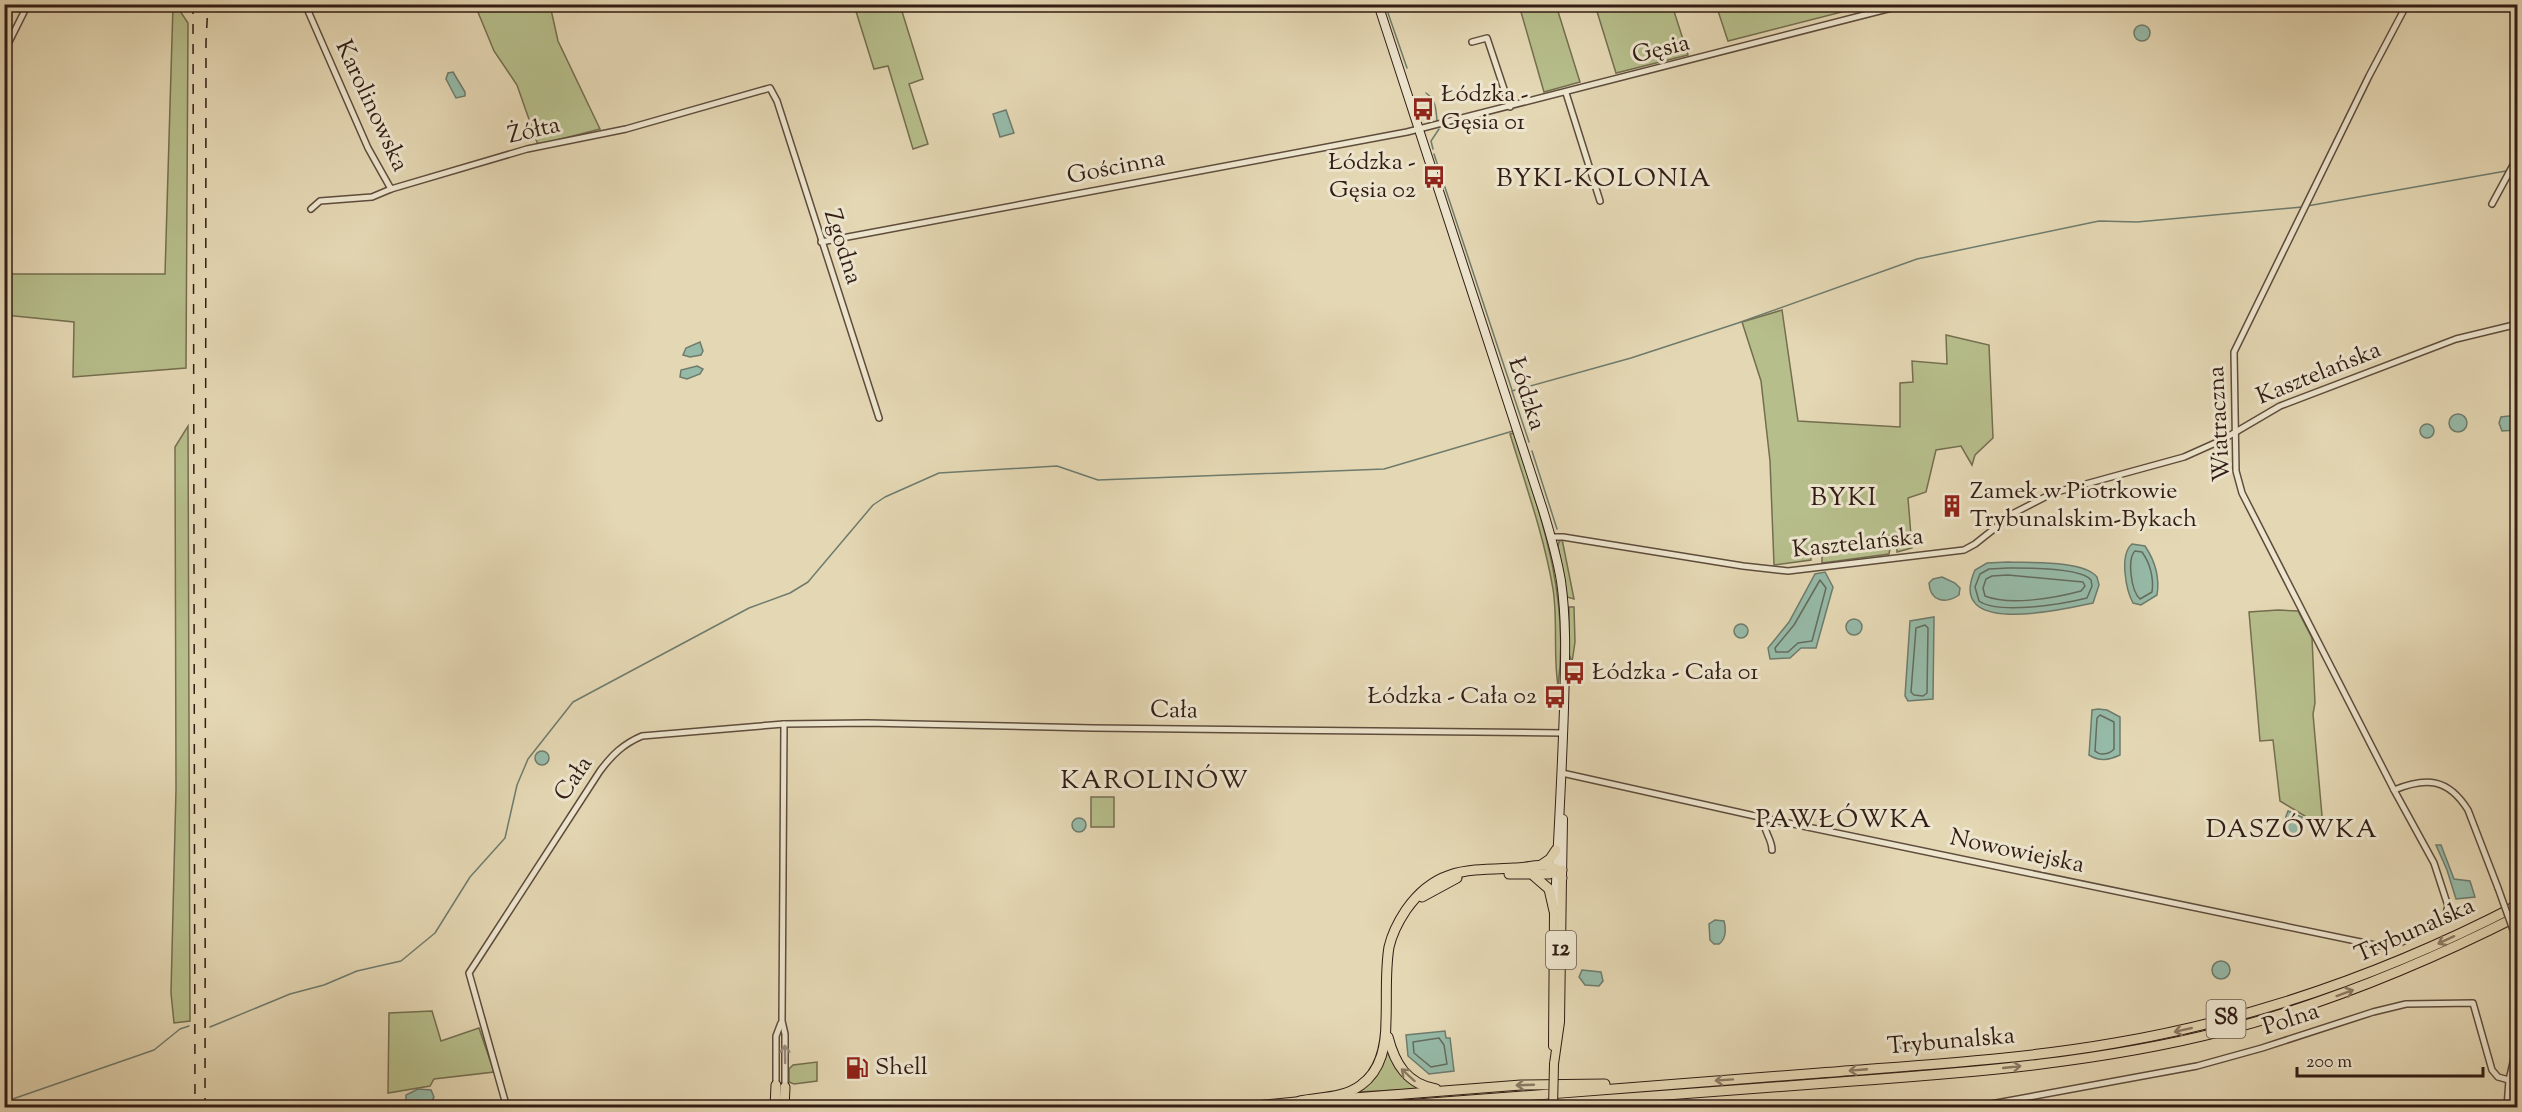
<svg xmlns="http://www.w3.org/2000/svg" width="2522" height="1112" font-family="'Sorts Mill Goudy',serif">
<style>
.green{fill:#b6be8b;stroke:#746e50;stroke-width:1.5}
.water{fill:#96baa8;stroke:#6e7b6d;stroke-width:1.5}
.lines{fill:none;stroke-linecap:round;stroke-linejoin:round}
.shore{stroke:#646c5e;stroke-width:1.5}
.stream{stroke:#6e7b6d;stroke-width:1.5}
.street-casing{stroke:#5e4c3c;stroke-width:8}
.secondary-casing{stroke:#321d15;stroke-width:10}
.primary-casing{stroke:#321d15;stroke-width:10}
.highway-casing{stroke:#321d15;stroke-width:11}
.street{stroke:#ede5ce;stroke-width:5}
.secondary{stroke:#ede5ce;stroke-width:8}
.primary{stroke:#e4d7b3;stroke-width:8}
.highway{stroke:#e4d7b3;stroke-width:9}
.rail{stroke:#321d15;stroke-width:1.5;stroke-dasharray:10 10;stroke-linecap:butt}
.street-bridge-casing{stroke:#5e4c3c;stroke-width:8;stroke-linecap:butt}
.primary-bridge-casing{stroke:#321d15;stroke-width:10;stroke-linecap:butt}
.street-bridge{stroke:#ede5ce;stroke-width:5}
.primary-bridge{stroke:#e4d7b3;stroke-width:8}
.oneway{stroke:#8b7a64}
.oneway2{stroke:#998b7b}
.labels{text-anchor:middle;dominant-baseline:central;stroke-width:6;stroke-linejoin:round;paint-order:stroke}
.shield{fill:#ede5ce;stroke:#6a594c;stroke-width:1.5}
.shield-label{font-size:22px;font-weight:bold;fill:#321d15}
.street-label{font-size:24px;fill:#321d15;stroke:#ede5ce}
.poi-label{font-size:24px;fill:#321d15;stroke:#ede5ce;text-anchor:start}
.neighbourhood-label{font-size:26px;letter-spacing:1.5px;fill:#321d15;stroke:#ede5ce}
</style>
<rect width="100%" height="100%" fill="#e4d7b3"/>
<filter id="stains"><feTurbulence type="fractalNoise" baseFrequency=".00333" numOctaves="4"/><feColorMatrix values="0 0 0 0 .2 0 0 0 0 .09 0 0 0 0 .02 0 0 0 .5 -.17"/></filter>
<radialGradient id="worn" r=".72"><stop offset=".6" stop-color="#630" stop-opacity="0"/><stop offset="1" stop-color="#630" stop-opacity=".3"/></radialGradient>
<g class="green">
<polygon points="173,5 176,5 188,23 186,368 73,377 74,322 5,315 5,317 5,274 165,274"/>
<polygon points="475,5 550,5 558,41 600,129 538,145 517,85 494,51"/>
<polygon points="854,5 900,5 923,79 909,84 928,144 913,149 888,66 874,69"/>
<polygon points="1519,5 1556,5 1580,82 1544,92"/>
<polygon points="1595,5 1672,5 1688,55 1616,73"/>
<polygon points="1716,5 1716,4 1869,5 1728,41"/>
<polygon points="1782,310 1798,421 1900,427 1900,383 1913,382 1912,361 1947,364 1946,335 1989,345 1993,438 1975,455 1972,465 1961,446 1936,450 1926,492 1908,498 1912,548 1897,552 1896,535 1810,544 1811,560 1774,565 1770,461 1761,381 1742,322"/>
<polygon points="188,426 190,1021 174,1023 171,993 176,789 175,447"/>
<path d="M 1514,433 C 1541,516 1570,597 1558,686 C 1553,654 1558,621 1553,589 C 1544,536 1526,486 1510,434 Z"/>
<path d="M 1892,538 L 1889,554 L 1822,563 L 1822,552 L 1832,550 L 1833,546 L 1837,544 C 1857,555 1862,538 1886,542 Z"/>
<polygon points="1562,539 1574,599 1567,597 1558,546 1559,542"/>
<polygon points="1569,607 1574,607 1575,642 1572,662 1569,654"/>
<polygon points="2278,610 2298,611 2312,638 2315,703 2313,714 2323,827 2280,801 2273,740 2260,741 2249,612"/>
<rect x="1091" y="797" width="23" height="30"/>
<polygon points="432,1011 441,1041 479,1028 494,1072 434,1079 430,1086 388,1093 389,1013"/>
<polygon points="1387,1051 1394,1064 1420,1089 1358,1092"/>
<polygon points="817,1062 817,1081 794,1084 789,1082 789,1069 793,1065"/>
</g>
<g class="water">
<circle cx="2142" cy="33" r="8"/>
<polygon points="453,72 465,92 465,96 456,98 446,79 448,73"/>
<polygon points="1006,110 1014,133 1000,137 993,114"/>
<polygon points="700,342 703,351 701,355 690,357 683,355 686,348"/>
<polygon points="697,366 703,369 700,374 687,379 680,377 681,370"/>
<circle cx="2458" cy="423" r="9"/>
<polygon points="2517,415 2517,430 2502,431 2499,423 2501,417"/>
<circle cx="2427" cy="431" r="7"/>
<path d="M 2132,544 L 2145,546 C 2155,561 2160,577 2157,595 L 2141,605 L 2133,603 C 2126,590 2119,555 2132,544 Z"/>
<path d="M 2008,562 C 2029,563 2083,560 2097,577 L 2099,585 L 2093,603 C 2061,610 1945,637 1975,570 L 1987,563 Z"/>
<polygon points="1825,572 1833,587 1816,648 1801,648 1790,658 1770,659 1768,648 1789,622 1815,574"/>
<path d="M 1942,577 L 1955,583 L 1960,588 L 1959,595 C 1946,604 1930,602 1929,583 L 1933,579 Z"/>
<polygon points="1934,617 1933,699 1908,701 1905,696 1910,621"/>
<circle cx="1854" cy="627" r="8"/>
<circle cx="1741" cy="631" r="7"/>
<path d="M 2098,709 L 2107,710 L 2120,717 L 2120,755 C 2109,760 2100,762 2089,755 L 2092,710 Z"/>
<circle cx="542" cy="758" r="7"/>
<path d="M 2288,811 L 2302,817 L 2302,833 L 2299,836 C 2286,835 2282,823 2288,811 Z"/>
<circle cx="1079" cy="825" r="7"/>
<polygon points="2436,845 2441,845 2454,879 2470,881 2475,897 2456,899 2447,870"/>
<path d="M 1715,920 L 1724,921 C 1726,929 1727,938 1719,944 L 1714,944 L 1710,940 L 1709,924 Z"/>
<circle cx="2221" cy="970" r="9"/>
<polygon points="1582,970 1601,972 1603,981 1599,986 1585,985 1579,977"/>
<polygon points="1445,1031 1446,1038 1450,1038 1454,1071 1429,1074 1408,1056 1406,1035"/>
<polygon points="1899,1038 1912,1040 1914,1046 1911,1049 1901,1049 1896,1044"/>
<path d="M 418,1089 L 431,1090 L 434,1097 C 431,1106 422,1108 412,1107 L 406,1100 L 406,1095 Z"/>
</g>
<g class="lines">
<g class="shore">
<path d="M 2135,551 L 2142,552 C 2150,563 2154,578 2152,592 L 2140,599 C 2131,591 2127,559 2135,551 Z"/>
<path d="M 2008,568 C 2025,568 2081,567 2091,580 L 2092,586 L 2087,598 C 2063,604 1999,615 1979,601 L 1975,587 L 1980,574 L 1989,569 Z"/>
<path d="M 2008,575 L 2083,582 L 2085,586 L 2081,591 C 2055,598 2010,606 1985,596 L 1983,588 L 1986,579 L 1992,576 Z"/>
<polygon points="1820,580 1826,588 1812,641 1798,643 1788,652 1776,652 1775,648 1794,625"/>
<polygon points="1925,625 1928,628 1927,693 1923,696 1914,695 1911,692 1916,628"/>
<path d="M 2100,715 L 2114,722 L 2114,749 C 2110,754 2100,756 2095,751 L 2097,718 Z"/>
<polygon points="1439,1038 1444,1045 1447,1064 1431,1067 1414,1053 1413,1042"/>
</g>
<g class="stream">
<polyline points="1388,13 1407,68"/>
<path d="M 1426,93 C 1436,100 1436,109 1437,121"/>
<polyline points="1433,149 1431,141 1439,129"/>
<polyline points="1434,154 1512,390"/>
<polyline points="2307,206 2506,171"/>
<polyline points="1529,442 1512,391 1631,358 1738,323 1917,259 2099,221 2137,222 2302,207"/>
<polyline points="1532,451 1557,529"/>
<polyline points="210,1027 290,994 324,985 357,971 401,961 435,933 470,877 505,838 517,785 528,759 573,702 749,608 790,593 808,582 873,505 885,497 939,473 1057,466 1098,480 1384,469 1513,431"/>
<polyline points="4,1102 154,1050 180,1029 189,1026"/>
</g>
<g class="street-casing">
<g id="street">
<polyline points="305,4 368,148 391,189"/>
<polyline points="1472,42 1487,38 1510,107"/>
<polyline points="4,52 28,4"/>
<polyline points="1566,93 1600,201"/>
<polyline points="2492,204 2518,156"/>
<polyline points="311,209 320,201 372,197 391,189 527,149 626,129 770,88 777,101 879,418"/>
<polyline points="821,242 1407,132 1907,4"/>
<polyline points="1551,537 1563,537 1743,566 1788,571 1964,550 1975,544 2014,513 2053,493 2184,457 2222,440 2280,406 2456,339 2518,324"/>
<polyline points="784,724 782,1021 785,1034 785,1087"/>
<polyline points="1562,773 1764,818 2380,946 2402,942 2444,921 2448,906 2434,863 2394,790 2242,493 2236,471 2234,352 2369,76 2407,4"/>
<path d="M 2394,790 C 2426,777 2448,778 2468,810 L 2498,888"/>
<path d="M 1764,818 C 1762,830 1772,838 1772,850"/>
<polyline points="2518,1041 2509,1080 2518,1082"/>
<polyline points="776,1085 776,1036 781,1023"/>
<path d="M 507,1108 L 469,973 L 600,771 C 612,755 623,744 642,736 L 784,724 L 867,723 L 1093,728 L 1563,733"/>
<polyline points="1969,1108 2197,1066 2262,1048 2373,1012 2406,1004 2473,1003 2492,1070 2498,1077 2509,1080 2507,1108"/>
</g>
</g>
<g class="secondary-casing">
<g id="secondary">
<path d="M 1378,4 L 1543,510 C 1550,533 1557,557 1561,581 C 1567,623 1565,666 1564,708 C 1562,774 1558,838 1555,904"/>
<polyline points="1562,876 1563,819"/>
</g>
</g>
<g class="primary-casing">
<g id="primary">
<polyline points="1553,1046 1554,911"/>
<polyline points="1554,1064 1560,1022 1562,878"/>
</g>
</g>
<g class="highway-casing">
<g id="highway">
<polyline points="1541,865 1550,859 1556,850"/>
<polyline points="1509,874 1549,874 1562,870"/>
<polyline points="1534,876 1549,889 1554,911"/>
<polyline points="1422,897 1457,878"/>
<path d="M 1388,1037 C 1395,1064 1407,1084 1436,1089"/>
<polyline points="1340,1099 1521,1085 1605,1084"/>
<path d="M 1300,1101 C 1320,1097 1344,1098 1361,1085 C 1382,1070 1386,1044 1386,1020 C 1387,996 1385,971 1389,947 C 1392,934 1398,922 1406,910 C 1435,868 1467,870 1514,868 C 1525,868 1535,865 1546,865 L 1556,869 L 1562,878"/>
<polyline points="775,1108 776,1085"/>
<polyline points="784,1108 785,1087"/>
<polyline points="1236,1108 1306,1101"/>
<path d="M 1364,1108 C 1516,1096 1668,1086 1820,1073 C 1919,1065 2018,1060 2115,1043 C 2256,1019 2391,971 2518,905"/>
<path d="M 1495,1108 C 1614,1099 1733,1090 1853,1081 C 1977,1072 2102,1062 2223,1031 C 2326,1004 2423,964 2518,916"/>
</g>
</g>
<use href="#street" class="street"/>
<use href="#secondary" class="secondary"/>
<use href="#primary" class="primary"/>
<use href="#highway" class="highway"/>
<g class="rail">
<polyline points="193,4 195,1108"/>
<polyline points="205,1108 206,42 208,4"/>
</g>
<g class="street-bridge-casing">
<polyline id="street-bridge" points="2498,888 2517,941"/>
</g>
<g class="primary-bridge-casing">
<polyline id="primary-bridge" points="1553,1108 1554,1064"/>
</g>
<use href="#street-bridge" class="street-bridge"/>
<use href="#primary-bridge" class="primary-bridge"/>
</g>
<defs><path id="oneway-shaft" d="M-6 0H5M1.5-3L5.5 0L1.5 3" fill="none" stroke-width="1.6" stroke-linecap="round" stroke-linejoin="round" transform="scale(1.5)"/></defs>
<g class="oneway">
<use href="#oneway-shaft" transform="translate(2446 940) rotate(155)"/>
<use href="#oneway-shaft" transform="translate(2345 993) rotate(-20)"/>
<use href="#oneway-shaft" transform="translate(2183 1030) rotate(167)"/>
<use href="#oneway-shaft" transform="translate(2012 1067) rotate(-6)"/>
<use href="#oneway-shaft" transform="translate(1858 1070) rotate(175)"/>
<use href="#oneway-shaft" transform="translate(1408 1075) rotate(-138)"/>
<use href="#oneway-shaft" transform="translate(1724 1080) rotate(176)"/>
<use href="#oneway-shaft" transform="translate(1525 1085) rotate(178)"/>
</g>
<use class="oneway2" href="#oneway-shaft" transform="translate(785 1054) rotate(-91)"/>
<defs>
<g id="bus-bare" transform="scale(1.8)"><path d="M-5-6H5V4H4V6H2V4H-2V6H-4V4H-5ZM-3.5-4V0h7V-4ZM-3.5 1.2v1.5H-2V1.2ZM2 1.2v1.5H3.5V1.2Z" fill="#8f2418" stroke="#ede5ce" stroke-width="2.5" paint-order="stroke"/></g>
<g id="building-bare" transform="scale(1.8)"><path d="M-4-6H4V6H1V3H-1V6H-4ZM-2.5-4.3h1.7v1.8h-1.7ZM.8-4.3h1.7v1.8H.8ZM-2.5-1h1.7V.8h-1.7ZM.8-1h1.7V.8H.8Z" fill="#8f2418" stroke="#ede5ce" stroke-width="2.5" paint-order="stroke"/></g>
<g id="fuel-bare" transform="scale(1.8)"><path d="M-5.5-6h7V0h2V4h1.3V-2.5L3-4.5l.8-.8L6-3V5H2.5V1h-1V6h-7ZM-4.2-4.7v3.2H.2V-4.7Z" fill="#8f2418" stroke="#ede5ce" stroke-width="2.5" paint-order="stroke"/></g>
</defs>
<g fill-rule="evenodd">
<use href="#bus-bare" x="1423" y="109"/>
<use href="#bus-bare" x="1434" y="177"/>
<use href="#building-bare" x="1952" y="506"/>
<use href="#bus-bare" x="1574" y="673"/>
<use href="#bus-bare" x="1555" y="697"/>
<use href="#fuel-bare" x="857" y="1068"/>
</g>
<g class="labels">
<g class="shield">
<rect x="1546" y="931" width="30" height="38" rx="4.5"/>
<rect x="2206.5" y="1000" width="39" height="38" rx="4.5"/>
</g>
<g class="shield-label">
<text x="1561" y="950">12</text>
<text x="2226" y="1019">S8</text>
</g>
<g class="street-label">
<text transform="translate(1661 50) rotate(-14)">Gęsia</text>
<text transform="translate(371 106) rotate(65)">Karolinowska</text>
<text transform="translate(534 131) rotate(-13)">Żółta</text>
<text transform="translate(1116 168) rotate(-11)">Gościnna</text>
<text transform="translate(842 247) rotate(72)">Zgodna</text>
<text transform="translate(2319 374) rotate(-22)">Kasztelańska</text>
<text transform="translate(1526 394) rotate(72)">Łódzka</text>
<text transform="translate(2220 424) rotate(-93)">Wiatraczna</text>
<text transform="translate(1858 544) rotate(-6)">Kasztelańska</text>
<text transform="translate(1174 711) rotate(1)">Cała</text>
<text transform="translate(574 779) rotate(-56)">Cała</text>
<text transform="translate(2017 852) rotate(12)">Nowowiejska</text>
<text transform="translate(2415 931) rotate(-24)">Trybunalska</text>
<text transform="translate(2291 1020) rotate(-18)">Polna</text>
<text transform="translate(1951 1042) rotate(-5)">Trybunalska</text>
</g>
<g class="poi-label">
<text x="1441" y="95">Łódzka -<tspan x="1441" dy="28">Gęsia 01</tspan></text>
<text x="1416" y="163" text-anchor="end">Łódzka -<tspan x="1416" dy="28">Gęsia 02</tspan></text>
<text x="1970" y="492">Zamek w Piotrkowie<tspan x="1970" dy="28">Trybunalskim-Bykach</tspan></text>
<text x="1592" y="673">Łódzka - Cała 01</text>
<text x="1537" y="697" text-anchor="end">Łódzka - Cała 02</text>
<text x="875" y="1068">Shell</text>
</g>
<g class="neighbourhood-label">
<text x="1604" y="179">BYKI-KOLONIA</text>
<text x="1844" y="498">BYKI</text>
<text x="1155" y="781">KAROLINÓW</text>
<text x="1844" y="820">PAWŁÓWKA</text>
<text x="2292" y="830">DASZÓWKA</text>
</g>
</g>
<rect width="2522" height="1112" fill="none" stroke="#e4d7b3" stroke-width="24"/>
<rect x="6" y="6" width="2510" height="1100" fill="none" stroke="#321d15" stroke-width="3"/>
<rect x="12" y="12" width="2498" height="1088" fill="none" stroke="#321d15" stroke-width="1.5"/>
<path d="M2297 1067v9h186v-9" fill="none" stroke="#321d15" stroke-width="3"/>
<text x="2306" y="1067" font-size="18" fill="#321d15" stroke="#ede5ce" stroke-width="4.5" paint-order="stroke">200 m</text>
<rect width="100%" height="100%" filter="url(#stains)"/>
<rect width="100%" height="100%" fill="url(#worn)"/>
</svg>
